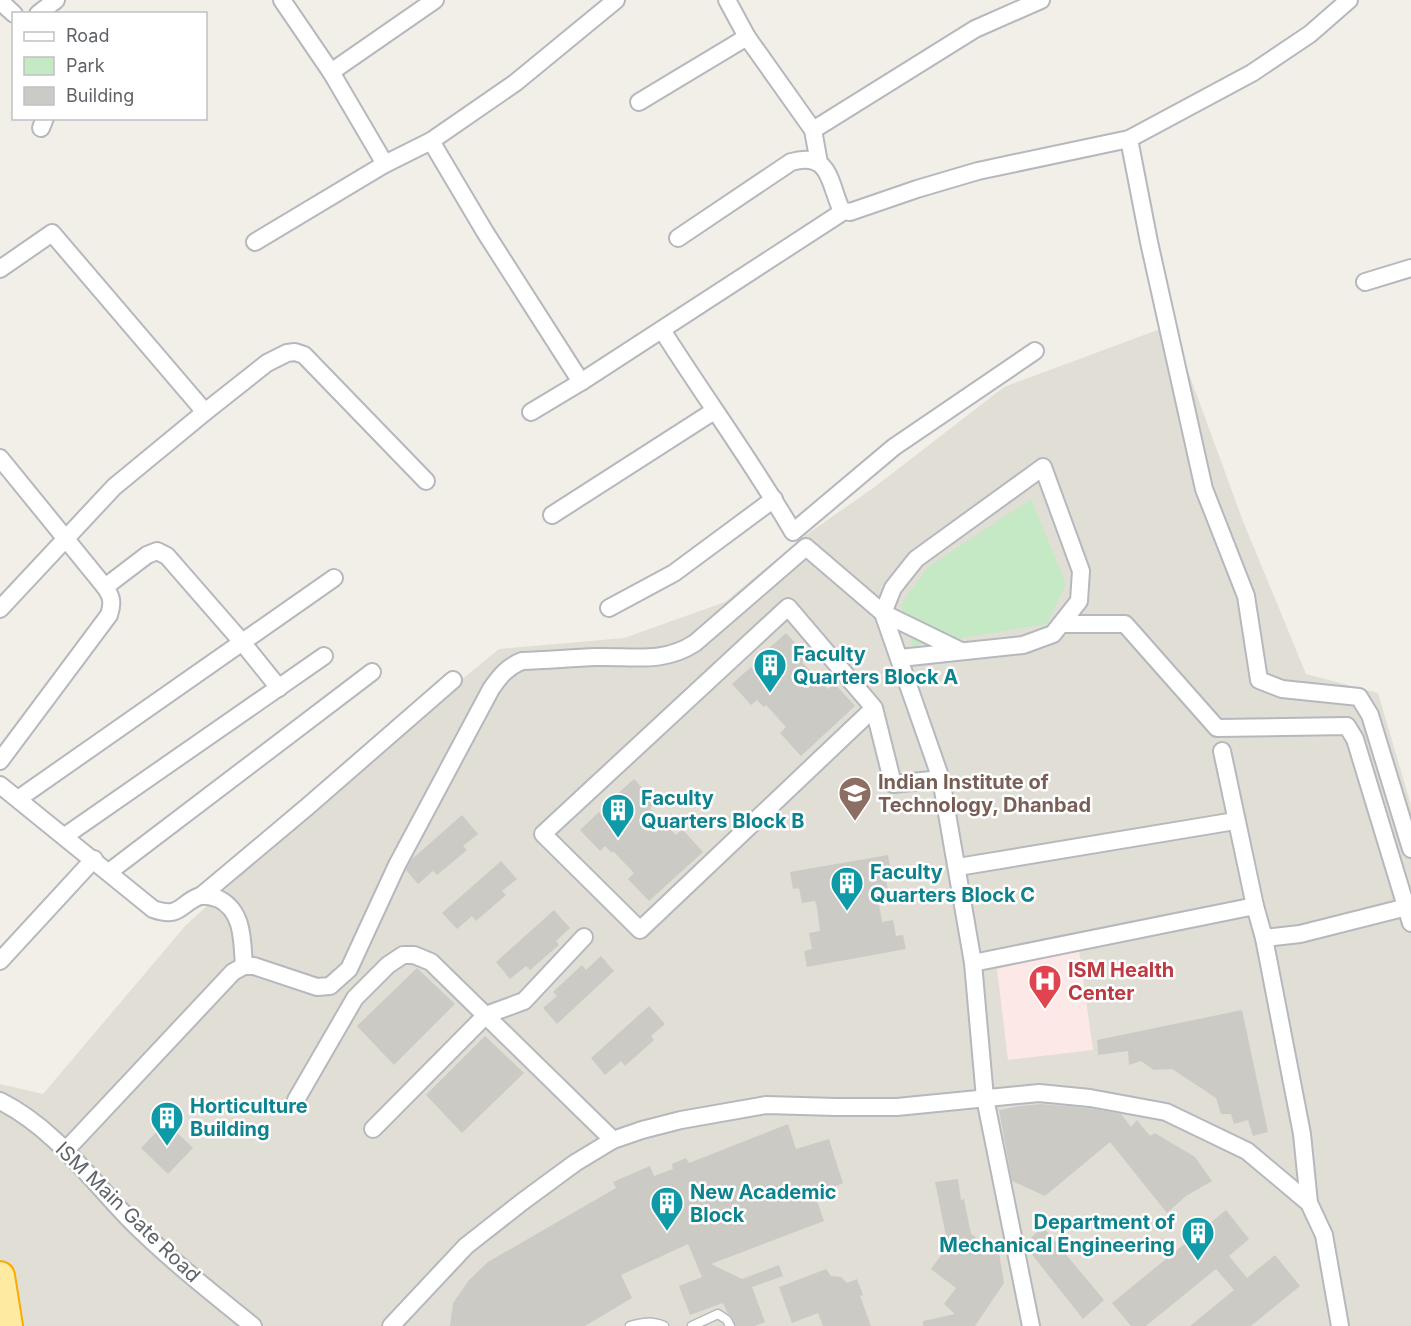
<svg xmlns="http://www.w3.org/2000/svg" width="1411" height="1326" font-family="Inter,sans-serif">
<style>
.education{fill:#e1ded6}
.medical{fill:#fce8e6}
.green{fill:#c5e8c5}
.building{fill:#cccac5}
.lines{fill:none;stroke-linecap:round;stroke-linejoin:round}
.service-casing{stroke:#b5b8bc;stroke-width:11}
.minor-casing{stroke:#b5b8bc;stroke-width:20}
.trunk-casing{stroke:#f9ab00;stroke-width:32}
.service{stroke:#fff;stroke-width:8}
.minor{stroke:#fff;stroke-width:16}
.trunk{stroke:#feeaa1;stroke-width:28}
.labels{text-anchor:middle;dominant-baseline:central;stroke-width:5;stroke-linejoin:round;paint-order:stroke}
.culture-label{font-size:20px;font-weight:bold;fill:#0d838f;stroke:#fff;text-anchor:start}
.education-label{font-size:20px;font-weight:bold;fill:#785e54;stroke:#fff;text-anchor:start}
.health-label{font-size:20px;font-weight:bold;fill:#be3a42;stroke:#fff;text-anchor:start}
.street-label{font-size:20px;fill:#5f6368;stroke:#fff}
</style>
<rect width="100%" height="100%" fill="#f1efe8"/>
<polygon class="education" points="1171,325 1243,521 1306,674 1378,693 1411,805 1411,1326 0,1326 0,1084 43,1094 186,925 282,838 340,779 499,649 624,638 725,602 806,535 876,486 1004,387"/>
<polygon class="medical" points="1079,950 1093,1050 1008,1060 997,969"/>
<polygon class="green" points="1031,499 1066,584 1047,624 913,646 901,604 928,567"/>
<g class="building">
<polygon points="786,633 808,657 802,662 821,682 828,689 834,683 855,706 801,756 780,733 786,727 766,705 764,707 757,700 751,705 732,684 751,667 765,683 782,667 767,650"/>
<polygon points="634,779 656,803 650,808 669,828 676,835 682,829 703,852 649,901 628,879 634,873 613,851 612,853 605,846 600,851 580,830 599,812 613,829 630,813 615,796"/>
<polygon points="462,815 478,834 463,846 467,850 437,875 433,871 418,884 406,870 411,860"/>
<polygon points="888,855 891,873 885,874 888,890 877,892 882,922 893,920 896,936 903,935 906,949 807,967 804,951 812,949 809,933 820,931 817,907 815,901 802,903 799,888 793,889 790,872"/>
<polygon points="501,861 517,879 502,891 506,895 476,921 472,916 457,929 442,913"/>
<polygon points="554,910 570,928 556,941 559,945 530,970 526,966 510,979 496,962"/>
<polygon points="601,956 614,971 557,1024 543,1008 557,996 553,992 582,965 586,970"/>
<polygon points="417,968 455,1004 394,1065 357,1026"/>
<polygon points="649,1006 665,1024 651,1036 654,1040 625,1066 621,1061 605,1075 591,1058"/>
<polygon points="1242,1010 1268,1132 1253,1136 1248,1120 1234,1124 1231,1114 1221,1114 1216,1098 1172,1069 1154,1070 1141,1061 1129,1065 1128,1051 1098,1055 1097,1040"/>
<polygon points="485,1036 524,1073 462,1133 426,1095"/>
<polygon points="1041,1104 1089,1108 1121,1114 1131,1127 1137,1120 1150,1136 1155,1133 1195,1157 1212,1181 1186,1196 1167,1213 1110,1142 1045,1196 1012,1181 999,1110 1019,1106"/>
<polygon points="166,1122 193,1148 168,1174 141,1148"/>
<polygon points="788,1124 796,1149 829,1139 843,1183 815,1195 824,1221 711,1264 742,1279 779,1265 783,1276 752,1287 765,1322 755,1326 736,1326 732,1317 727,1312 723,1303 690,1315 679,1286 702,1277 688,1244 621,1275 632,1298 585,1326 450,1326 453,1303 469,1280 488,1262 616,1188 613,1182 650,1166 654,1176 673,1169 672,1164 686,1158 689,1163"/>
<polygon points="958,1179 961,1200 964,1199 971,1234 999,1253 1004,1283 975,1326 923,1326 923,1321 955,1314 944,1304 956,1288 931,1269 948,1246 935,1182"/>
<polygon points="1226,1210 1249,1239 1229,1256 1247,1278 1275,1255 1300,1286 1251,1326 1190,1326 1234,1290 1216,1269 1146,1326 1131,1326 1112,1303"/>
<polygon points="1043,1227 1104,1300 1083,1319 1026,1247 1025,1243"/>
<polygon points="826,1269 831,1276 841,1277 847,1283 857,1279 863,1295 860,1296 871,1326 823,1326 818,1313 792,1323 779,1287"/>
</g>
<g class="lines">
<g class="service-casing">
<g id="service">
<path d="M 630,1326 C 643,1322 652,1321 664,1326"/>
<polyline points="692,1326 718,1314 727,1320 730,1326"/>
</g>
</g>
<g class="minor-casing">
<g id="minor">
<polyline points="282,0 331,72 385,164"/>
<polyline points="727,0 747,37 813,130 819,163"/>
<polyline points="0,1 14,14"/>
<polyline points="38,14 56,0"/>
<polyline points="331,72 435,0"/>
<polyline points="639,102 747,37"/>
<polyline points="41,128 45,118"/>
<polyline points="813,130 975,29 1041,0"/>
<polyline points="1129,139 1149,242 1204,489 1246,596 1259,680 1282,689 1359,697 1370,715 1411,849"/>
<polyline points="431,141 485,232 581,382"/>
<path d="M 678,238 L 791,162 C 830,151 829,182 841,209 L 844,211 L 850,212 L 917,189 L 978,171 L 1129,139 L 1252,73 L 1310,34 L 1349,0"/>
<polyline points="255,242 385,164 431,141 515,83 616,0"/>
<polyline points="0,269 52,233 205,412"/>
<polyline points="1365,282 1411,268"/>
<path d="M 662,330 C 705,398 753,463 793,532 L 894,447 L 1035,351"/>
<polyline points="531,412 581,382 844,211"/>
<path d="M 0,458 L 105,587 C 112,597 113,603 109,615 L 0,761"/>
<polyline points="552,515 714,411"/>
<polyline points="105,587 147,555 157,551 167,556 242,642 279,688"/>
<polyline points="609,608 674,573 774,499"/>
<polyline points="0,609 114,487 205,412 267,363 287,353 295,352 304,355 426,481"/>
<polyline points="1061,624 1125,624 1217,728 1347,726 1355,739 1411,923"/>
<polyline points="900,658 1023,645 1053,634 1079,601 1081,571 1043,467 916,559 893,588 883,613 941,779 973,963 985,1098 1031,1326"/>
<polyline points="874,708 640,930 543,834 788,607 874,708 893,784 941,779"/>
<polyline points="1222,751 1255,906 1264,938 1302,1134 1309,1203"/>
<path d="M 0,785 L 153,909 C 181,919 180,903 200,896 C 206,895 214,897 219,899 C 244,912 242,941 244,966"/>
<polyline points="18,799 334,578"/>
<polyline points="65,836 324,656"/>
<polyline points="958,867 1235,821"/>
<polyline points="109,872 372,672"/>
<polyline points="201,896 307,807 453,680"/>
<polyline points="1264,938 1300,934 1411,906"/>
<polyline points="0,961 94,859"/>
<polyline points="973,963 1255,906"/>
<polyline points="296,1100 355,998 388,965 403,955 414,955 431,962 613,1140"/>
<path d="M 0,1101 C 54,1128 90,1179 131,1221 C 169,1259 211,1292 253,1326"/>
<polyline points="373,1129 486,1015 524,1001 584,937"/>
<path d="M 66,1150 L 233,972 L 244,966 L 254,966 L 317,987 L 330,986 L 349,969 L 397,865 L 491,689 C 500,676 507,667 522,661 C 547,660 572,658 596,657 C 633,656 663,664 695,643 L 806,547 L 883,613 L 961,651"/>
<polyline points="391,1326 466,1246 522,1202 575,1163 613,1140 642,1130 681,1120 766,1105 836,1107 897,1107 1039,1093 1090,1098 1166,1112 1247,1151 1309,1203 1324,1235 1340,1326"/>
</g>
</g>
<g class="trunk-casing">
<polyline id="trunk" points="0,1276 8,1326"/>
</g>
<use href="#service" class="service"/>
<use href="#minor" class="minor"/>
<use href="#trunk" class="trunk"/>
</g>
<defs>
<g id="building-pin" transform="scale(1.725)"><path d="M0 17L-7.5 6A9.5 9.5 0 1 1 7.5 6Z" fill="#0f9aa8" stroke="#fff"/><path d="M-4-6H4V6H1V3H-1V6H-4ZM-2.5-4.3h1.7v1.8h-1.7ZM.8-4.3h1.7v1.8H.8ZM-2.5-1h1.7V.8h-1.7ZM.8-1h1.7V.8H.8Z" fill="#fff"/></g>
<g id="university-pin" transform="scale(1.725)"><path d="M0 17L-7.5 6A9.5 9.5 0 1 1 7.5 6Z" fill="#8d6e63" stroke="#fff"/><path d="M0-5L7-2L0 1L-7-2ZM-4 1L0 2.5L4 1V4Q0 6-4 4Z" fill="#fff"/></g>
<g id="hospital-pin" transform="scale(1.725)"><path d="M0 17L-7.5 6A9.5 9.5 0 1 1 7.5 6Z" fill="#e0444e" stroke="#fff"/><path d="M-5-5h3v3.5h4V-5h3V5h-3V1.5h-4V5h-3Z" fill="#fff"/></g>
</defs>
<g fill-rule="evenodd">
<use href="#building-pin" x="770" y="665"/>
<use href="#university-pin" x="855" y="793"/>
<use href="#building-pin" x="618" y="810"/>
<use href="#building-pin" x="847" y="883"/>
<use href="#hospital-pin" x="1045" y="981"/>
<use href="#building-pin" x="167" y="1118"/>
<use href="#building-pin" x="667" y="1203"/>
<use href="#building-pin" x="1198" y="1233"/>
</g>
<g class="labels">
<g class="culture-label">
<text x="793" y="654">Faculty<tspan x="793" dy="23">Quarters Block A</tspan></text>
<text x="641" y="798">Faculty<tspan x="641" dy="23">Quarters Block B</tspan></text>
<text x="870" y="872">Faculty<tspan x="870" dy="23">Quarters Block C</tspan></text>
<text x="190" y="1106">Horticulture<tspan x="190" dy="23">Building</tspan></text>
<text x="690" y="1192">New Academic<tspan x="690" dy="23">Block</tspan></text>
<text x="1175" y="1222" text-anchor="end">Department of<tspan x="1175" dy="23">Mechanical Engineering</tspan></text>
</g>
<g class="education-label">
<text x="878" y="782">Indian Institute of<tspan x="878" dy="23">Technology, Dhanbad</tspan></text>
</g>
<g class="health-label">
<text x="1068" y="970">ISM Health<tspan x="1068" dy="23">Center</tspan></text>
</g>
<g class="street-label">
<text transform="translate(128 1212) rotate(44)">ISM Main Gate Road</text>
</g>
</g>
<rect x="12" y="12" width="195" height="108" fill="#ffffff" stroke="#bfc1c3" stroke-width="1.5"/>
<rect x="24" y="32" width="30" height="9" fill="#ffffff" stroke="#bfc1c3" stroke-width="1.5"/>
<text x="66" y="42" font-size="18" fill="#5f6368">Road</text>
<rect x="24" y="57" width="30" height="18" fill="#c5e8c5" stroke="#bfc1c3" stroke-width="1.5"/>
<text x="66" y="72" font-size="18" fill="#5f6368">Park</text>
<rect x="24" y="87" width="30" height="18" fill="#cccac5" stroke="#bfc1c3" stroke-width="1.5"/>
<text x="66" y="102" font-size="18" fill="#5f6368">Building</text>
</svg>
